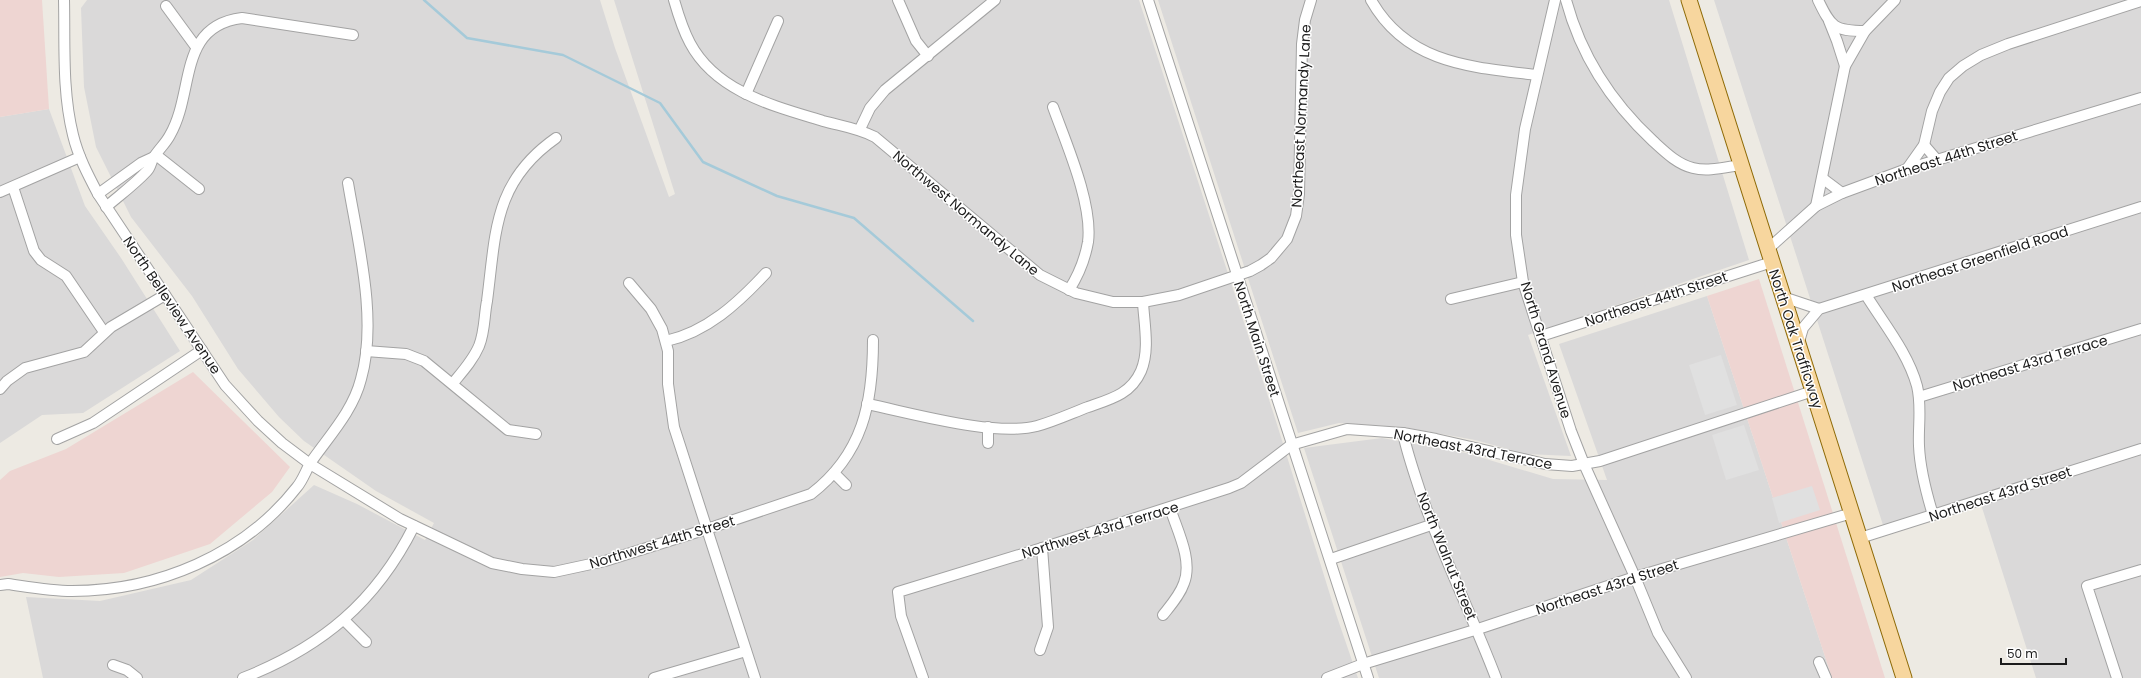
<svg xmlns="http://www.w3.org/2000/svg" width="2141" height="678" font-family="Poppins,sans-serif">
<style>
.residential{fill:#dad9d9}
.commercial{fill:#eed5d2}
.parking{fill:#e0e0e0}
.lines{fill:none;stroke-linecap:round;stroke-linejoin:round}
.stream{stroke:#a5cad9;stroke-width:2.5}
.minor-casing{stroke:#a3a3a3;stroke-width:12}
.primary-casing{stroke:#8e6a07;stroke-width:17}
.minor{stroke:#fff;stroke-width:10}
.primary{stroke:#f7d69e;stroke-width:15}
.labels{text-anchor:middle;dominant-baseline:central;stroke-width:3;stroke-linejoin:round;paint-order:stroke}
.street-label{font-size:14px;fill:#1c1c1c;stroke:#fff}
</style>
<rect width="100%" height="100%" fill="#edeae3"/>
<g class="residential">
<polygon points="87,0 600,0 615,48 669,197 675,194 614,0 1139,0 1275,418 1336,614 1358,678 43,678 26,597 100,601 191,580 253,540 314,485 357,504 425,540 434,523 376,491 304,441 279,417 238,369 192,296 131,217 96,147 84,87 81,8"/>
<polygon points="1158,0 1669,0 1749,260 1528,335 1571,456 1526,454 1475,440 1403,427 1339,423 1298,433"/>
<polygon points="1714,0 2141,0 2141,678 2036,678 1978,495 1883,525"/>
<polygon points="49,109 85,206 121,258 180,351 83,413 42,415 0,443 0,117"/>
<polygon points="1707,296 1832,678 1379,678 1304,448 1382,438 1466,453 1553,479 1607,480 1559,344"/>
</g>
<g class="commercial">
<polygon points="0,0 42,0 49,109 0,117"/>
<polygon points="1759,279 1885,678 1832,678 1707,296"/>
<polygon points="193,372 290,467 272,492 210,544 124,573 59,577 23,573 0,577 0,480 10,471 66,449"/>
</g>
<g class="parking">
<polygon points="1721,355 1737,405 1705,415 1689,365"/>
<polygon points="1744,425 1759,470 1726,480 1712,435"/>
<polygon points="1812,486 1820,510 1779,523 1772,498"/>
</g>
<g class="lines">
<polyline class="stream" points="424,0 467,38 563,55 660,103 703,162 777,196 854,218 973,321"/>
<g class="minor-casing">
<g id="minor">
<path d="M 64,0 C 65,44 62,91 73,135 C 78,156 88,175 98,194 L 225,385 L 258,421 L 282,443 L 310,464 L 400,519 L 492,563 L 522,569 L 554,572 L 605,561 L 707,529 L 811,494 C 863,454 873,403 873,340"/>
<path d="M 674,0 C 678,14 683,30 690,43 C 716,92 774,106 823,121 C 841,126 858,128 875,137 L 1040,275 L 1076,293 L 1113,302 L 1143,302 L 1179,295 L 1250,271 L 1261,265 L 1271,258 L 1287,239 L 1296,216 L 1299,194 L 1302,44 L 1305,20 L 1311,0"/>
<polyline points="898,0 916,41 928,56"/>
<polyline points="1148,0 1368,678"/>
<path d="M 1371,0 C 1407,64 1471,67 1537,75"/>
<polyline points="1555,0 1525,129 1516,195 1516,235 1523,282 1571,431 1584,464 1635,577 1658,633 1686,678"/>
<path d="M 1566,0 C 1581,56 1611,102 1653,141 C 1665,152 1677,164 1693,168 C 1708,172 1726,167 1741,165"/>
<path d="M 1818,0 C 1831,27 1834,31 1865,31"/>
<polyline points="166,6 196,47"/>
<polyline points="1829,21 1837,41 1845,66"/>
<polyline points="746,94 778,21"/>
<path d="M 1053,107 C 1066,143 1093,204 1088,242 C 1085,259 1078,276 1069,290"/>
<polyline points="860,129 870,108 885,90 995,0"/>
<polyline points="1924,145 1937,160"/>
<polyline points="156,155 199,189"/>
<polyline points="1907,169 1924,145 1932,111 1940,92 1949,78 1963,66 1981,55 2008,44 2141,1"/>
<polyline points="1822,178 1842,193"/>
<polyline points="13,187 34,251 41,260 66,276 104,332"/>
<polyline points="0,192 80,157"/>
<polyline points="98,194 141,163 154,157"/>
<polyline points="1816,206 1845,66 1865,31 1895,0"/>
<path d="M 106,207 C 120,195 135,184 147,171 C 151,167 151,161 154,157 C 159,149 166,143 170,135 C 195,92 177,26 242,18 L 353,35"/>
<polyline points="1768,249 1816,206 1842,193 1907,169 2141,98"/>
<polyline points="629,283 651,309 662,329 668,351 668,384 674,427 755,678"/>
<path d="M 1866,295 C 1884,324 1908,353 1917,386 C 1922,406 1918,426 1919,446 C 1920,470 1926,492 1933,515"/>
<polyline points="1783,297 1819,309"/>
<polyline points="1451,299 1523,282"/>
<polyline points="1541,336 1772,262"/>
<path d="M 666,341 C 707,332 738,303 766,273"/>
<polyline points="1798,345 1803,328 1819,309 2141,207"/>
<polyline points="366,351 406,354 424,361 508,430 536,434"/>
<path d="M 453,383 C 463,371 473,360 479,346 C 485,331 484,316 487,301 C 496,233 493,182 556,138"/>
<polyline points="0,389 7,381 25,368 84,352 111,327 165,295"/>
<polyline points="1919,397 2141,329"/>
<path d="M 867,404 C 912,413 994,437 1037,426 C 1055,421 1072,413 1088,407 C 1111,399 1131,394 1141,371 C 1150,350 1144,323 1143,302"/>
<polyline points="988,427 988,443"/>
<path d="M 1403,433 C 1407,453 1414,472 1420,491 C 1442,555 1472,615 1496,678"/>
<polyline points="57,439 93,423 202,350"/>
<polyline points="834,473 846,485"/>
<polyline points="1860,538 2141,449"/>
<polyline points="1331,559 1431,525"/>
<path d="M 0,585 L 8,584 C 29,587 51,591 72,591 C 157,591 244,555 297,487 C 303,480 306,470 311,462 C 329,436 353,411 361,379 C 378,320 358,243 348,183"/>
<path d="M 1163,615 C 1171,605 1180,595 1184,583 C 1193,560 1177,530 1170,508"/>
<polyline points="344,620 366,642"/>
<polyline points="1040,650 1048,627 1042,548"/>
<polyline points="1819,662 1826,678"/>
<polyline points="113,665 127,670 137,678"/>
<path d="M 243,678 C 322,647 376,602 414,526"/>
<polyline points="654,678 746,651"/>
<polyline points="923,678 901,616 898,592 1042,548 1229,488 1241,483 1291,445 1347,429 1403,433 1436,439 1545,464 1572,466 1600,461 1813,391"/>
<polyline points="1327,678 1363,664 1478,629 1635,577 1852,513"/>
<polyline points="2117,678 2087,586 2141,570"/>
</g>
</g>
<g class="primary-casing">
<polyline id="primary" points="1689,0 1904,678"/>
</g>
<use href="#minor" class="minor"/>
<use href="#primary" class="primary"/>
</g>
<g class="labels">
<g class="street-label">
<text transform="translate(1301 116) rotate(-87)">Northeast Normandy Lane</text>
<text transform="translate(1946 158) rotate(-18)">Northeast 44th Street</text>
<text transform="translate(966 213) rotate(40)">Northwest Normandy Lane</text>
<text transform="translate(1980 259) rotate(-18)">Northeast Greenfield Road</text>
<text transform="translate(1656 299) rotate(-18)">Northeast 44th Street</text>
<text transform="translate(172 305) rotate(56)">North Belleview Avenue</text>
<text transform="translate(1257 339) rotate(72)">North Main Street</text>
<text transform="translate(1796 339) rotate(72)">North Oak Trafficway</text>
<text transform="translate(1546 350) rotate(73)">North Grand Avenue</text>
<text transform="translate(2030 363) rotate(-17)">Northeast 43rd Terrace</text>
<text transform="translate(1473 449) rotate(11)">Northeast 43rd Terrace</text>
<text transform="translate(2000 494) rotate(-18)">Northeast 43rd Street</text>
<text transform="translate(1100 530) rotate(-17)">Northwest 43rd Terrace</text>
<text transform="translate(662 542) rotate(-17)">Northwest 44th Street</text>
<text transform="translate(1447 556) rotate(68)">North Walnut Street</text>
<text transform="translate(1607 587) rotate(-18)">Northeast 43rd Street</text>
</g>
</g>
<path d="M2001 658v6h65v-6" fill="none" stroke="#1c1c1c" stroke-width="2"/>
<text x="2007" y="658" font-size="12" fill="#1c1c1c" stroke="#ffffff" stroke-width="3" paint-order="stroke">50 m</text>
</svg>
